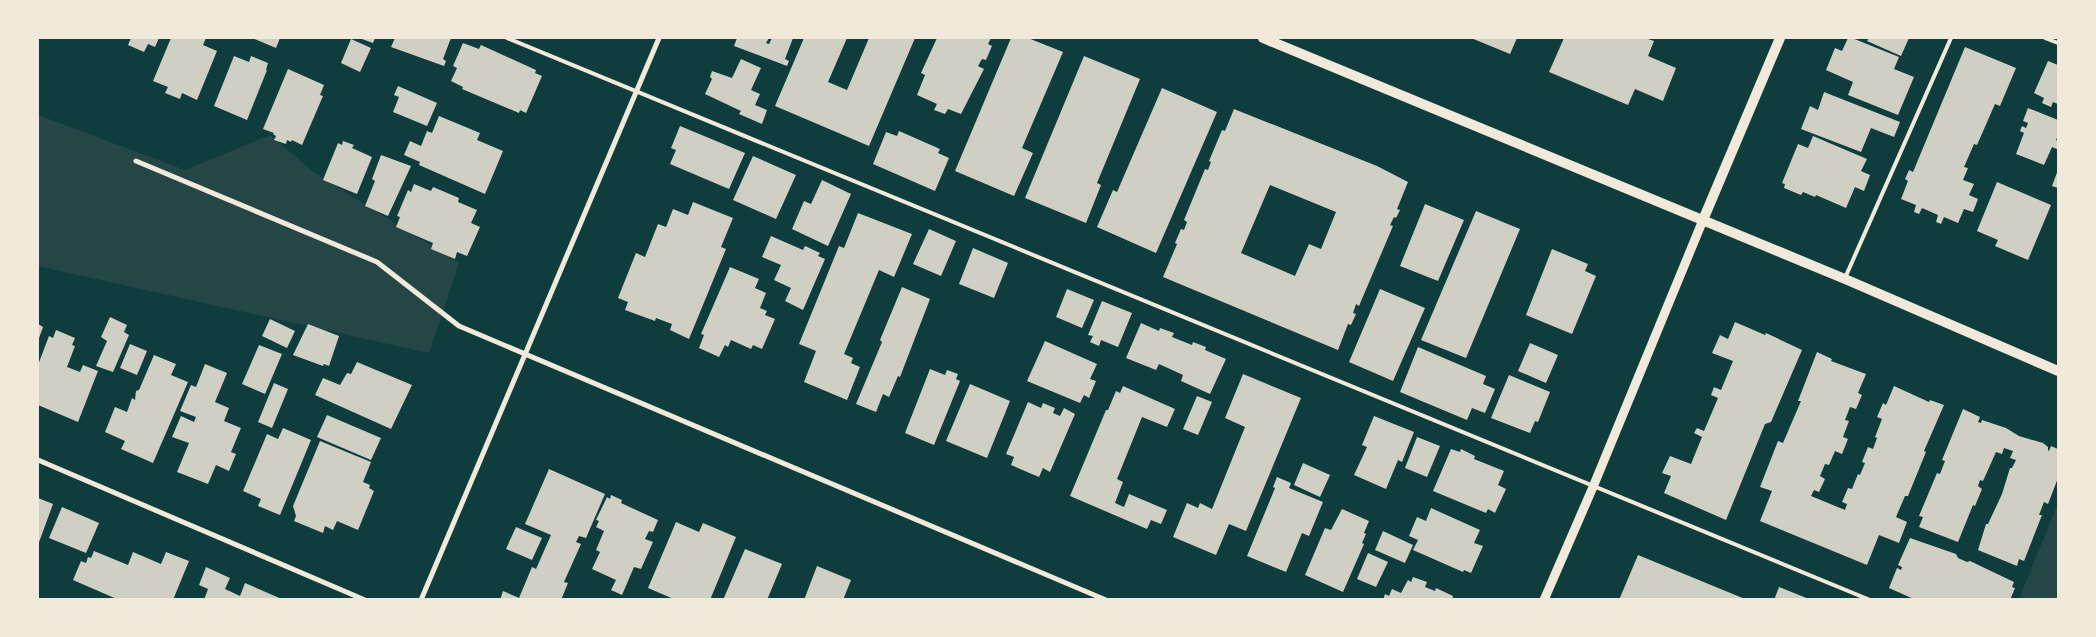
<svg xmlns="http://www.w3.org/2000/svg" width="2096" height="637" font-family="'Nunito Sans',sans-serif">
<style>
.green{fill:#244646}
.building{fill:#cfcfc3;fill-rule:evenodd}
.lines{fill:none;stroke-linecap:round;stroke-linejoin:round}
.service{stroke:#f1e9da;stroke-width:4}
.minor{stroke:#f1e9da;stroke-width:5}
.tertiary{stroke:#f1e9da;stroke-width:9}
.secondary{stroke:#f1e9da;stroke-width:10}
</style>
<rect width="100%" height="100%" fill="#0f3d3e"/>
<g class="green">
<polygon points="38,115 185,170 270,135 315,173 459,263 429,353 38,266"/>
<polygon points="2058,503 2058,599 2019,599"/>
</g>
<g class="building">
<polygon points="131,38 159,38 155,47 148,44 144,52 128,45"/>
<polygon points="171,38 206,38 203,45 217,51 197,100 182,93 180,99 165,93 168,87 153,81"/>
<polygon points="252,38 280,38 276,48"/>
<polygon points="359,38 375,38 373,43"/>
<polygon points="395,38 451,38 443,59 446,61 444,66 391,47"/>
<polygon points="737,38 769,38 766,43 769,44 772,38 793,38 785,59 789,61 787,66 734,46"/>
<polygon points="804,38 847,38 828,82 847,90 869,38 915,38 869,146 775,106"/>
<polygon points="937,38 991,38 988,44 992,46 986,60 982,59 978,66 984,69 961,114 948,109 945,114 934,110 937,104 917,95 925,75 921,73"/>
<polygon points="1011,38 1028,38 1063,52 1022,148 1033,153 1014,196 955,171"/>
<polygon points="1471,38 1517,38 1510,54"/>
<polygon points="1564,38 1645,38 1654,41 1648,56 1676,68 1663,101 1635,89 1628,105 1549,72"/>
<polygon points="1848,38 1852,38 1899,57 1894,69 1914,77 1898,115 1848,95 1853,82 1826,70 1835,48 1842,51"/>
<polygon points="1869,38 1909,38 1901,56 1867,41"/>
<polygon points="351,39 371,48 360,72 341,63"/>
<polygon points="463,43 479,49 481,45 536,70 535,73 542,76 526,113 520,110 519,113 462,89 463,87 451,81 457,68 453,66"/>
<polygon points="1965,47 2016,68 2000,106 1995,104 1977,145 1974,144 1964,167 1968,168 1963,180 1974,184 1969,195 1978,199 1973,212 1964,209 1958,223 1944,217 1941,224 1936,222 1938,215 1922,208 1919,214 1914,212 1916,205 1901,199 1908,181 1905,179 1909,170 1913,172"/>
<polygon points="234,56 249,62 251,56 268,63 266,70 267,70 247,120 214,106"/>
<polygon points="1084,56 1140,79 1097,183 1101,185 1086,223 1025,198"/>
<polygon points="741,59 761,68 751,90 760,94 755,105 767,110 762,124 739,114 741,111 705,94 712,79 710,77 712,71 732,78"/>
<polygon points="2048,61 2058,65 2058,104 2053,102 2051,107 2042,103 2044,98 2034,93"/>
<polygon points="288,69 324,85 320,95 323,96 302,145 292,140 291,142 287,140 286,144 274,140 276,136 273,134 274,133 263,129"/>
<polygon points="398,86 437,103 427,126 393,112 399,97 394,95"/>
<polygon points="1162,88 1217,112 1156,253 1097,227 1113,190 1117,192"/>
<polygon points="1824,92 1900,122 1894,137 1871,128 1861,152 1801,129 1810,106 1818,110"/>
<polygon points="2028,108 2058,120 2058,135 2056,140 2058,141 2058,145 2057,149 2052,147 2044,165 2016,154 2024,133 2020,131 2022,126 2026,128 2028,123 2023,121"/>
<path d="M 1234,109 L 1377,166 L 1408,182 L 1397,209 L 1400,210 L 1396,218 L 1394,217 L 1390,225 L 1393,226 L 1359,306 L 1356,304 L 1353,313 L 1356,314 L 1351,325 L 1348,324 L 1338,350 L 1163,277 L 1177,244 L 1175,243 L 1181,229 L 1184,230 L 1187,222 L 1184,220 L 1205,169 L 1208,170 L 1211,162 L 1209,161 L 1222,130 L 1225,131 ZM 1270,185 L 1336,212 L 1321,249 L 1309,244 L 1295,276 L 1241,253 Z"/>
<polygon points="439,116 480,133 477,140 503,151 485,194 419,165 420,162 404,155 410,141 421,146 427,131 432,133"/>
<polygon points="680,126 745,153 729,189 670,164 676,150 671,148"/>
<polygon points="899,131 940,149 938,153 949,158 935,191 873,164 886,132 897,136"/>
<polygon points="1813,136 1867,159 1861,171 1870,175 1864,191 1855,187 1846,208 1816,195 1815,197 1803,192 1801,195 1784,188 1785,184 1782,183 1798,144 1808,148"/>
<polygon points="343,141 354,145 352,148 372,157 357,194 323,180 338,143 342,145"/>
<polygon points="381,155 411,166 388,216 365,206 375,181 372,179"/>
<polygon points="753,156 796,175 776,219 733,200"/>
<polygon points="2058,170 2058,188 2052,186"/>
<polygon points="822,180 851,194 828,246 792,229 804,201 811,204"/>
<polygon points="1997,182 2051,205 2028,260 1995,246 1998,240 1977,231"/>
<polygon points="414,184 431,191 433,187 459,198 458,202 477,210 471,223 480,227 467,256 457,252 455,259 431,249 433,243 396,227 400,217 397,216 408,190 411,192"/>
<polygon points="693,202 733,218 721,247 726,249 689,339 670,330 672,324 656,318 655,321 625,310 628,302 618,298 636,253 645,257 658,224 666,227 673,209 688,215"/>
<polygon points="1425,204 1464,220 1438,281 1400,266"/>
<polygon points="1476,211 1520,229 1466,358 1421,340"/>
<polygon points="858,213 912,234 894,277 879,270 844,354 853,358 851,363 860,367 847,400 804,382 816,351 799,344 839,246 844,248"/>
<polygon points="929,229 956,241 941,276 913,264"/>
<polygon points="771,236 803,250 805,246 820,253 818,256 825,259 803,310 785,301 791,288 774,280 781,265 762,257"/>
<polygon points="973,248 1008,263 994,298 959,284"/>
<polygon points="1552,249 1588,264 1585,271 1596,276 1572,334 1526,315"/>
<polygon points="730,267 759,279 755,288 766,293 760,308 767,311 765,315 775,319 762,349 753,345 751,349 731,340 728,347 725,345 719,357 699,348 704,335 701,334"/>
<polygon points="902,287 930,299 900,377 898,376 889,397 883,394 876,412 856,404 882,342 880,340"/>
<polygon points="1067,289 1094,300 1082,328 1056,317"/>
<polygon points="1380,289 1425,308 1393,381 1349,362"/>
<polygon points="1102,301 1132,313 1118,347 1101,340 1099,346 1090,342 1093,336 1088,335"/>
<polygon points="110,317 127,325 124,332 129,335 113,372 96,366 107,341 101,337"/>
<polygon points="270,319 295,331 287,348 262,336"/>
<polygon points="1735,322 1765,335 1766,333 1802,350 1771,422 1765,424 1726,520 1664,493 1671,476 1662,473 1670,456 1691,464 1702,437 1694,433 1697,428 1704,431 1718,398 1711,395 1714,387 1721,390 1733,361 1712,353 1720,335 1728,339"/>
<polygon points="1141,323 1159,331 1160,328 1174,333 1172,337 1192,345 1193,342 1206,347 1205,350 1226,359 1210,394 1181,381 1183,375 1159,364 1156,370 1126,358"/>
<polygon points="38,324 43,327 38,341"/>
<polygon points="308,324 339,336 329,366 324,364 323,366 293,355"/>
<polygon points="56,330 75,338 72,345 75,346 67,367 80,372 83,365 98,371 78,422 38,405 38,365 49,336 53,338"/>
<polygon points="1045,341 1097,364 1090,379 1096,381 1089,398 1084,395 1080,403 1027,381"/>
<polygon points="1530,343 1558,355 1546,383 1518,371"/>
<polygon points="130,344 147,351 137,375 120,368"/>
<polygon points="259,345 282,354 265,394 242,384"/>
<polygon points="1418,347 1486,376 1483,384 1495,389 1485,413 1472,408 1467,420 1400,392"/>
<polygon points="1817,352 1832,359 1831,361 1866,374 1858,393 1862,395 1856,409 1850,407 1845,420 1849,421 1843,437 1848,439 1842,454 1835,451 1829,465 1825,464 1820,476 1825,479 1819,492 1814,490 1811,496 1845,510 1847,504 1842,502 1848,488 1852,489 1858,474 1860,475 1865,463 1862,462 1868,447 1873,449 1877,438 1875,437 1882,419 1877,417 1883,403 1886,405 1894,386 1929,402 1930,400 1944,405 1924,451 1926,452 1908,496 1905,496 1896,517 1907,522 1899,543 1879,535 1867,565 1760,521 1772,491 1760,487 1778,441 1783,443 1801,401 1798,401"/>
<polygon points="154,355 176,364 171,375 188,382 153,463 121,449 125,441 105,432 115,407 127,412 132,398 135,400 136,391 139,390"/>
<polygon points="357,362 412,385 391,429 315,395 323,378 340,385 347,373 351,374"/>
<polygon points="205,364 227,373 215,402 229,408 224,421 241,428 231,452 236,454 229,471 216,465 208,484 177,472 189,443 172,437 181,416 194,422 196,417 180,411 191,385 196,387"/>
<polygon points="930,369 945,375 947,370 958,374 956,379 960,381 934,445 905,433"/>
<polygon points="1243,374 1301,398 1246,531 1229,524 1216,555 1173,537 1187,503 1198,508 1200,503 1212,509 1245,427 1225,418"/>
<polygon points="1509,375 1550,392 1538,422 1535,421 1530,433 1491,418"/>
<polygon points="274,383 288,389 272,428 258,422"/>
<polygon points="970,384 1010,401 987,458 946,441"/>
<polygon points="1123,386 1175,409 1167,427 1142,417 1117,479 1123,482 1115,503 1124,507 1129,494 1167,510 1161,524 1151,520 1147,529 1070,496 1106,410 1108,410 1116,391 1120,393"/>
<polygon points="1197,396 1212,402 1198,435 1183,429"/>
<polygon points="1028,402 1041,408 1043,403 1055,408 1053,413 1060,416 1064,408 1075,414 1050,472 1043,468 1039,477 1011,465 1014,457 1006,454"/>
<polygon points="1963,409 1980,417 1978,422 1981,423 1982,420 2006,428 2019,436 2043,443 2048,447 2048,450 2049,451 2051,446 2058,449 2058,478 2048,504 2044,502 2039,515 2042,515 2024,561 2019,559 2017,566 1978,550 1986,524 1988,524 2002,494 2010,468 2012,468 2016,460 2010,458 2013,451 2004,448 2002,454 1996,452 1983,481 1980,480 1978,486 1982,489 1975,506 1973,505 1958,542 1919,527 1923,517 1919,516 1937,473 1940,474 1945,461 1942,460"/>
<polygon points="327,415 381,438 371,460 317,437"/>
<polygon points="1374,416 1414,432 1402,462 1398,460 1386,489 1354,475 1367,447 1362,445"/>
<polygon points="283,428 311,440 280,515 258,506 261,499 243,491 267,434 278,439"/>
<polygon points="1417,437 1440,446 1427,477 1405,468"/>
<polygon points="320,441 371,462 363,482 370,485 369,488 374,491 358,530 337,521 333,530 325,526 323,533 294,521 296,516 293,506"/>
<polygon points="1451,449 1460,452 1461,449 1475,456 1474,459 1504,471 1498,485 1506,489 1495,513 1488,509 1486,513 1433,491"/>
<polygon points="1303,463 1330,475 1320,497 1294,485"/>
<polygon points="549,469 605,494 586,538 579,536 576,542 581,544 564,582 568,583 561,600 500,600 503,591 519,598 532,567 536,569 551,535 525,524"/>
<polygon points="1277,477 1291,483 1289,488 1323,502 1309,536 1302,533 1286,572 1247,556 1275,488 1273,487"/>
<polygon points="611,495 622,500 621,503 658,520 653,532 649,531 645,539 653,542 641,569 634,567 622,595 611,590 616,580 592,569 600,552 596,550 604,531 596,527 599,521 596,520 607,497 610,499"/>
<polygon points="38,498 53,504 38,545"/>
<polygon points="62,507 99,523 86,553 49,538"/>
<polygon points="1431,508 1480,530 1474,543 1483,546 1471,573 1464,570 1463,572 1413,550 1418,540 1409,536 1417,517 1426,521"/>
<polygon points="1342,509 1369,521 1364,533 1366,534 1362,543 1364,544 1343,592 1305,575 1325,528 1331,530"/>
<polygon points="676,522 699,532 703,523 736,537 710,600 676,600 648,588"/>
<polygon points="516,527 542,538 532,560 506,549"/>
<polygon points="1383,531 1413,545 1405,563 1375,550"/>
<polygon points="1910,538 1956,554 1958,558 1967,562 1970,561 2014,582 2012,587 2015,588 2010,600 1916,600 1889,588 1897,568 1901,570 1902,567 1898,565"/>
<polygon points="745,549 782,564 767,600 723,600"/>
<polygon points="94,551 128,565 133,552 161,564 166,552 189,561 173,600 119,600 73,580 81,561 86,563 88,557 91,558"/>
<polygon points="1368,553 1388,562 1376,587 1357,579"/>
<polygon points="1638,555 1745,599 1745,600 1619,600"/>
<polygon points="817,566 851,580 843,600 804,600"/>
<polygon points="206,567 230,578 225,589 240,596 245,583 284,600 204,600 208,589 199,585"/>
<polygon points="1413,577 1427,582 1425,587 1435,591 1436,588 1453,596 1452,600 1383,600 1385,594 1389,596 1392,589 1401,593 1408,580 1411,582"/>
<polygon points="1779,587 1809,599 1809,600 1774,600"/>
</g>
<g class="lines">
<g class="service">
<polyline points="507,38 1870,600"/>
<polyline points="2045,38 2058,43"/>
<polyline points="1845,278 1951,38"/>
</g>
<g class="minor">
<polyline points="136,161 377,262 459,326 1106,600"/>
<polyline points="38,460 365,600"/>
<polyline points="421,600 659,38"/>
</g>
<polyline class="tertiary" points="1544,600 1593,487 1703,220"/>
<g class="secondary">
<polyline points="1263,38 1845,279 2058,371"/>
<polyline points="1703,220 1780,38"/>
</g>
</g>
<rect width="2096" height="637" fill="none" stroke="#f1e9da" stroke-width="78"/>
</svg>
